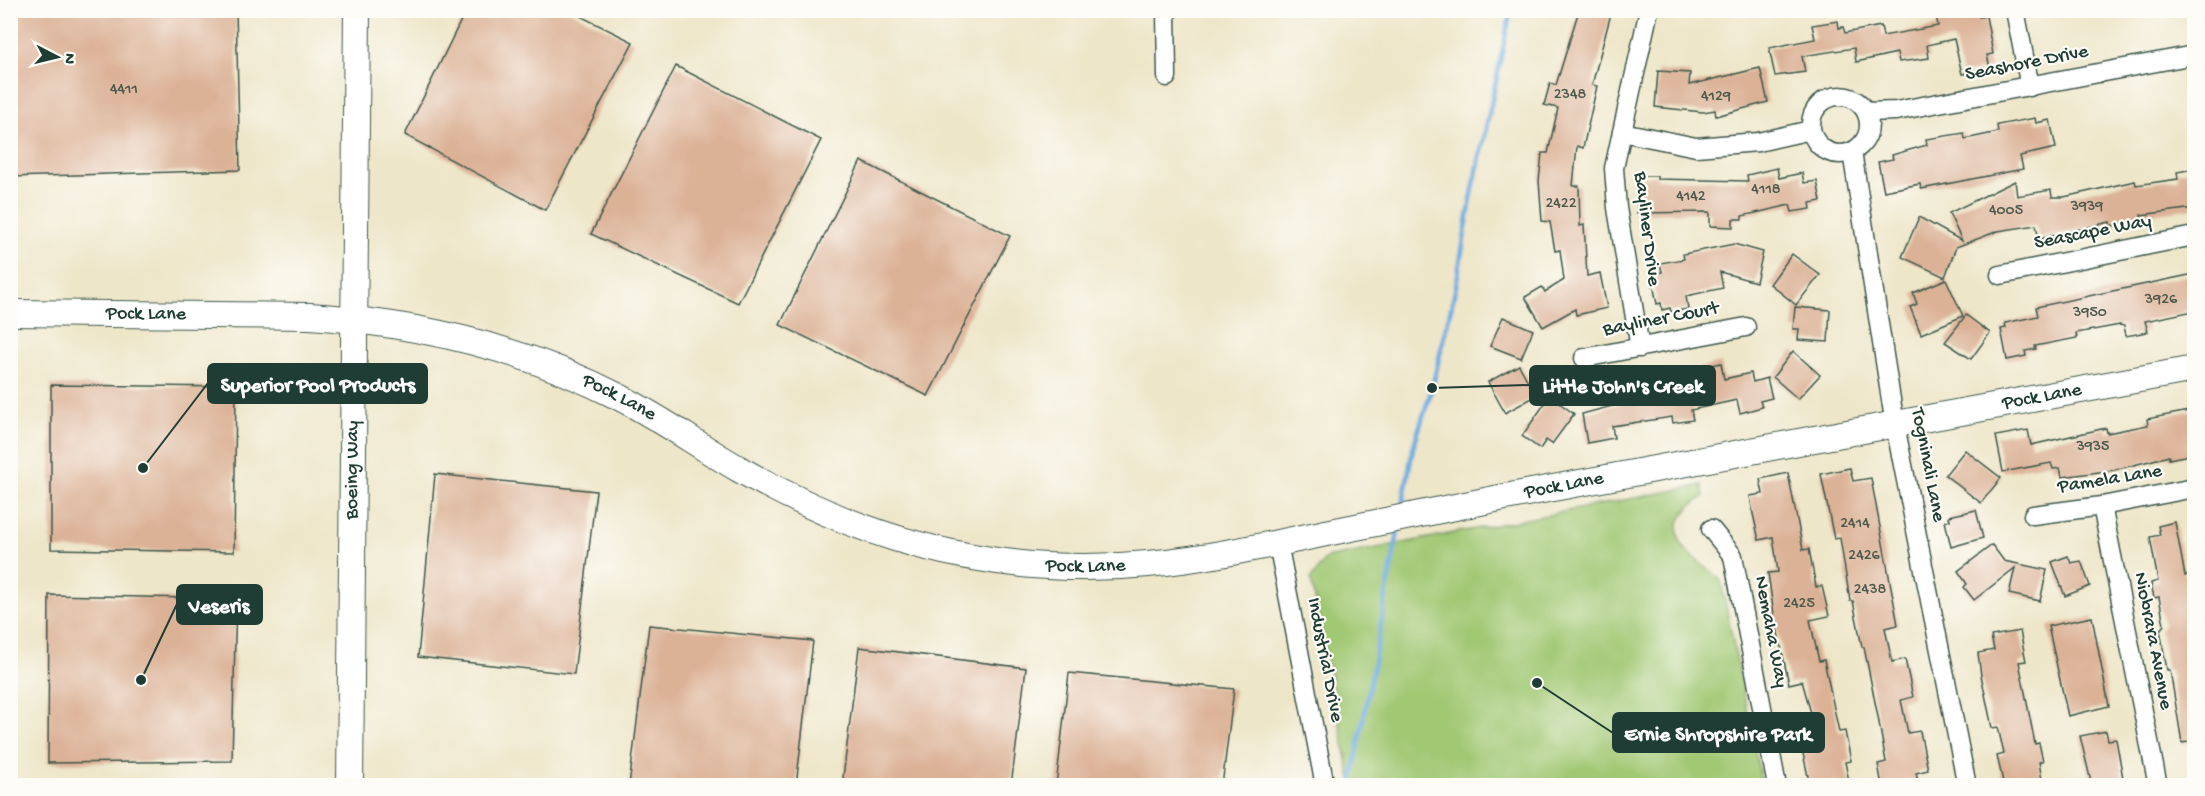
<svg xmlns="http://www.w3.org/2000/svg" width="2205" height="796" font-family="'Gochi Hand',sans-serif">
<style>
.green{fill:#a1c873;stroke:#608254;stroke-width:1.5}
.lines{fill:none;stroke-linecap:round;stroke-linejoin:round}
.stream{stroke:#6eace0;stroke-width:4.5}
.building{fill:#dcb297}
.street-casing{stroke:#3e564a;stroke-width:21}
.secondary-casing{stroke:#3e564a;stroke-width:28}
.street{stroke:#fff;stroke-width:18}
.secondary{stroke:#fff;stroke-width:26}
.labels{text-anchor:middle;dominant-baseline:central;stroke-width:4.5;stroke-linejoin:round;paint-order:stroke}
.number-label{font-size:16px;fill:#4e5a4d}
.street-label{font-size:20px;fill:#1f3d34;stroke:#fdfcf7}
.leader{fill:none;stroke:#1f3d34;stroke-width:2}
.callout-dot{fill:#1f3d34;stroke:#fdfcf7;stroke-width:2}
.callout{fill:#1f3d34;stroke:#1f3d34;stroke-width:2}
.callout-label{font-size:21px;text-anchor:middle;font-weight:bold;fill:#fff}
</style>
<rect width="100%" height="100%" fill="#fdfcf7"/>
<filter id="ink" filterUnits="userSpaceOnUse"><feTurbulence type="fractalNoise" baseFrequency=".0167" numOctaves="2"/><feDisplacementMap in="SourceGraphic" scale="12" xChannelSelector="R" yChannelSelector="G"/><feConvolveMatrix kernelMatrix="1 2 1 2 8 2 1 2 1" color-interpolation-filters="sRGB"/></filter>
<filter id="wash" filterUnits="userSpaceOnUse"><feTurbulence type="fractalNoise" baseFrequency=".008" numOctaves="4" result="noise"/><feDisplacementMap in="SourceGraphic" scale="24" xChannelSelector="R" yChannelSelector="G"/><feGaussianBlur stdDeviation="1.35" result="paint"/><feColorMatrix in="noise" values="0 0 0 0 0 0 0 0 0 0 0 0 0 0 0 0 0 1.4 0 .05"/><feComposite in="paint" operator="in"/></filter>
<g filter="url(#wash)">
<rect width="100%" height="100%" fill="#eee6c9"/>
<path class="green" d="M 1702,485 L 1704,497 C 1687,506 1669,525 1683,546 C 1692,561 1711,567 1721,581 L 1762,785 L 1352,785 L 1311,579 L 1326,558 Z"/>
<g class="lines">
<g class="stream">
<polyline points="1402,508 1413,448 1432,388 1455,291 1471,199 1511,10"/>
<polyline points="1351,786 1399,526"/>
</g>
</g>
<g id="blocks">
<g class="building">
<polygon points="10,10 236,10 240,170 10,177"/>
<polygon points="466,10 568,10 633,42 545,210 405,135"/>
<polygon points="1579,10 1612,10 1592,85 1597,86 1583,148 1577,146 1573,186 1579,186 1580,226 1584,225 1587,276 1600,273 1607,308 1576,315 1575,309 1543,327 1525,297 1542,287 1545,292 1564,280 1560,250 1555,251 1550,222 1542,221 1539,181 1542,153 1548,153 1558,108 1544,105 1550,83 1556,85"/>
<polygon points="1935,10 1977,10 1979,17 1986,16 1993,54 1987,55 1990,68 1962,74 1954,39 1927,45 1929,58 1899,62 1897,53 1856,62 1854,48 1802,56 1805,72 1775,76 1769,48 1815,39 1812,25 1838,21 1839,28 1843,27 1845,33 1881,26 1883,36 1938,26"/>
<polygon points="676,66 821,140 738,303 591,234"/>
<polygon points="1760,68 1768,102 1716,116 1715,110 1703,112 1655,107 1658,71 1690,73 1689,85"/>
<polygon points="2035,118 2036,123 2050,120 2056,148 2020,156 2023,169 1921,189 1920,184 1884,191 1878,162 1893,159 1892,155 1927,145 1926,139 1964,133 1965,139 1998,132 1997,125"/>
<polygon points="861,161 1010,236 928,396 780,325"/>
<polygon points="1777,168 1779,178 1802,173 1804,183 1817,181 1821,201 1810,203 1811,209 1792,212 1790,205 1742,216 1742,219 1733,219 1733,227 1710,226 1710,212 1637,213 1636,176 1657,176 1657,179 1748,181 1747,175"/>
<polygon points="2194,169 2194,208 2141,215 2142,220 2111,226 2110,222 2039,239 2036,225 1998,231 1956,247 1945,277 1902,257 1919,217 1962,241 1949,213 2015,181 2017,196 2051,190 2052,197 2064,197 2135,181 2136,185 2178,179 2177,172"/>
<polygon points="1734,244 1763,252 1756,282 1720,272 1723,288 1686,296 1688,309 1671,312 1670,308 1662,310 1661,303 1657,304 1651,274 1662,272 1660,263 1684,259 1683,254"/>
<polygon points="1792,254 1820,275 1796,305 1770,284"/>
<polygon points="2194,274 2194,311 2145,321 2148,332 2126,336 2124,326 2120,325 2076,333 2077,338 2035,346 2036,349 2025,351 2026,356 2007,360 2001,329 2006,328 2005,323 2038,316 2036,307"/>
<polygon points="1946,279 1963,316 1921,334 1910,307 1917,304 1913,293"/>
<polygon points="1795,307 1830,310 1828,342 1798,340 1799,329 1793,329"/>
<polygon points="1966,315 1990,333 1971,359 1945,342"/>
<polygon points="1503,317 1533,330 1521,358 1490,346"/>
<polygon points="1793,351 1820,375 1798,399 1773,377"/>
<polygon points="1721,363 1724,379 1751,373 1753,382 1767,378 1772,398 1760,401 1762,407 1740,413 1737,400 1691,410 1693,420 1673,423 1672,417 1612,426 1614,438 1587,443 1582,414 1620,404 1618,387"/>
<polygon points="1519,365 1536,396 1505,413 1488,382"/>
<polygon points="51,385 236,387 234,552 51,549"/>
<polygon points="1550,396 1574,414 1552,444 1546,440 1540,449 1522,436"/>
<polygon points="2194,410 2194,454 2169,459 2169,456 2114,470 2062,477 2060,468 2053,469 2051,463 2003,472 1996,436 2028,430 2031,445 2106,428 2107,433 2148,425 2147,419"/>
<polygon points="1965,450 2001,478 1981,503 1945,475"/>
<polygon points="1850,468 1853,481 1871,478 1898,625 1885,628 1892,662 1905,659 1913,697 1901,700 1908,733 1920,731 1928,770 1916,773 1919,786 1882,786 1878,764 1886,762 1878,717 1864,647 1862,647 1853,601 1850,601 1840,538 1834,539 1821,474"/>
<polygon points="1788,473 1803,550 1809,549 1816,587 1822,586 1829,616 1810,620 1819,661 1824,660 1839,732 1845,731 1851,761 1845,762 1850,786 1810,786 1795,716 1811,713 1802,681 1789,684 1774,614 1768,573 1778,572 1773,537 1759,540 1753,514 1750,496 1763,494 1760,479"/>
<polygon points="435,474 596,491 574,674 418,657"/>
<polygon points="1976,510 1983,538 1951,547 1945,521 1950,520 1949,516"/>
<polygon points="2175,522 2185,576 2191,574 2194,591 2194,741 2182,743 2170,670 2167,670 2160,630 2164,625 2159,597 2154,598 2151,583 2158,581 2150,537 2160,535 2158,526"/>
<polygon points="1992,545 2004,561 2047,570 2040,601 2009,594 2015,568 1974,600 1964,587 1967,584 1958,571"/>
<polygon points="2068,556 2071,563 2081,561 2090,586 2065,596 2052,562"/>
<polygon points="49,595 236,599 232,761 48,763"/>
<polygon points="2092,617 2109,706 2068,716 2048,626"/>
<polygon points="649,625 813,641 796,786 629,786"/>
<polygon points="2020,631 2026,661 2019,662 2035,744 2039,743 2043,761 2039,762 2043,786 2004,786 1997,756 2004,754 1998,727 1992,728 1981,675 1978,653 1994,650 1991,636"/>
<polygon points="859,647 1026,668 1011,786 842,786"/>
<polygon points="1069,673 1234,689 1222,786 1056,786"/>
<polygon points="2106,731 2108,740 2116,739 2123,778 2117,779 2117,783 2092,786 2080,736"/>
</g>
</g>
</g>
<g filter="url(#ink)">
<use href="#blocks" fill-opacity="0" stroke="#3e564a" stroke-width="1.5"/>
<g class="lines">
<g class="street-casing">
<g id="street">
<polyline points="1166,10 1167,77"/>
<polyline points="2015,10 2030,87"/>
<circle cx="1840" cy="125" r="29"/>
<polyline points="1867,112 1896,111 2194,55"/>
<polyline points="1622,132 1696,147 1758,142 1811,130"/>
<polyline points="1852,152 1895,425 1967,786"/>
<polyline points="2000,275 2194,236"/>
<polyline points="1640,348 1617,208 1614,168 1649,10"/>
<polyline points="1584,358 1746,327"/>
<polyline points="2102,506 2158,786"/>
<polyline points="2033,515 2102,506 2194,488"/>
<polyline points="1711,529 1733,556 1777,786"/>
<polyline points="1278,543 1325,786"/>
</g>
</g>
<g class="secondary-casing">
<g id="secondary">
<path id="s1" d="M 10,313 L 310,316 C 418,323 524,348 621,398 C 662,419 699,446 739,469 C 809,509 887,541 967,556 C 1098,581 1199,560 1326,533 C 1384,521 1442,510 1500,498 C 1731,454 1963,412 2194,369"/>
<path id="s2" d="M 350,786 L 357,10"/>
</g>
</g>
<use href="#street" class="street"/>
<use href="#secondary" class="secondary"/>
</g>
</g>
<g class="labels">
<g class="number-label">
<text x="124" y="90">4411</text>
<text x="1570" y="95">2348</text>
<text x="1716" y="97">4129</text>
<text x="1766" y="190">4118</text>
<text x="1691" y="197">4142</text>
<text x="1561" y="204">2422</text>
<text x="2087" y="207">3939</text>
<text x="2006" y="211">4005</text>
<text x="2161" y="300">3926</text>
<text x="2090" y="313">3950</text>
<text x="2093" y="447">3935</text>
<text x="1855" y="524">2414</text>
<text x="1864" y="556">2426</text>
<text x="1870" y="590">2438</text>
<text x="1799" y="604">2425</text>
</g>
<g class="street-label">
<text transform="translate(2027 64) rotate(-11)">Seashore Drive</text>
<text transform="translate(1646 229) rotate(83)">Bayliner Drive</text>
<text transform="translate(2093 233) rotate(-11)">Seascape Way</text>
<text stroke="none"><textPath href="#s1" startOffset="136">Pock Lane</textPath></text>
<text transform="translate(1661 320) rotate(-11)">Bayliner Court</text>
<text stroke="none"><textPath href="#s1" startOffset="2098">Pock Lane</textPath></text>
<text stroke="none"><textPath href="#s1" startOffset="622">Pock Lane</textPath></text>
<text transform="translate(1927 465) rotate(79)">Togninali Lane</text>
<text stroke="none"><textPath href="#s2" startOffset="316">Boeing Way</textPath></text>
<text transform="translate(2110 480) rotate(-9)">Pamela Lane</text>
<text stroke="none"><textPath href="#s1" startOffset="1612">Pock Lane</textPath></text>
<text stroke="none"><textPath href="#s1" startOffset="1126">Pock Lane</textPath></text>
<text transform="translate(1770 632) rotate(79)">Nemaha Way</text>
<text transform="translate(2152 641) rotate(79)">Niobrara Avenue</text>
<text transform="translate(1324 660) rotate(79)">Industrial Drive</text>
</g>
</g>
<path class="leader" d="M143 468L208 383M1432 388L1530 385M141 680L177 604M1537 683L1613 733"/>
<g class="callout-dot">
<circle cx="143" cy="468" r="6"/>
<circle cx="1432" cy="388" r="6"/>
<circle cx="141" cy="680" r="6"/>
<circle cx="1537" cy="683" r="6"/>
</g>
<g class="callout">
<rect x="208" y="364" width="219" height="39" rx="6"/>
<rect x="1530" y="366" width="185" height="39" rx="6"/>
<rect x="177" y="585" width="85" height="39" rx="6"/>
<rect x="1613" y="713" width="211" height="39" rx="6"/>
</g>
<g class="callout-label">
<text x="318" y="391">Superior Pool Products</text>
<text x="1623" y="392">Little John's Creek</text>
<text x="219" y="612">Veseris</text>
<text x="1718" y="740">Ernie Shropshire Park</text>
</g>
<rect width="2205" height="796" fill="none" stroke="#fdfcf7" stroke-width="36"/>
<g transform="translate(57 57) rotate(97)" stroke="#fdfcf7" stroke-width="4.5" paint-order="stroke">
<path d="M0-4.5L10 22L0 15L-10 22Z" fill="#1f3d34"/>
<text y="-9" font-size="16" font-weight="bold" text-anchor="middle" fill="#1f3d34">N</text>
</g>
</svg>
